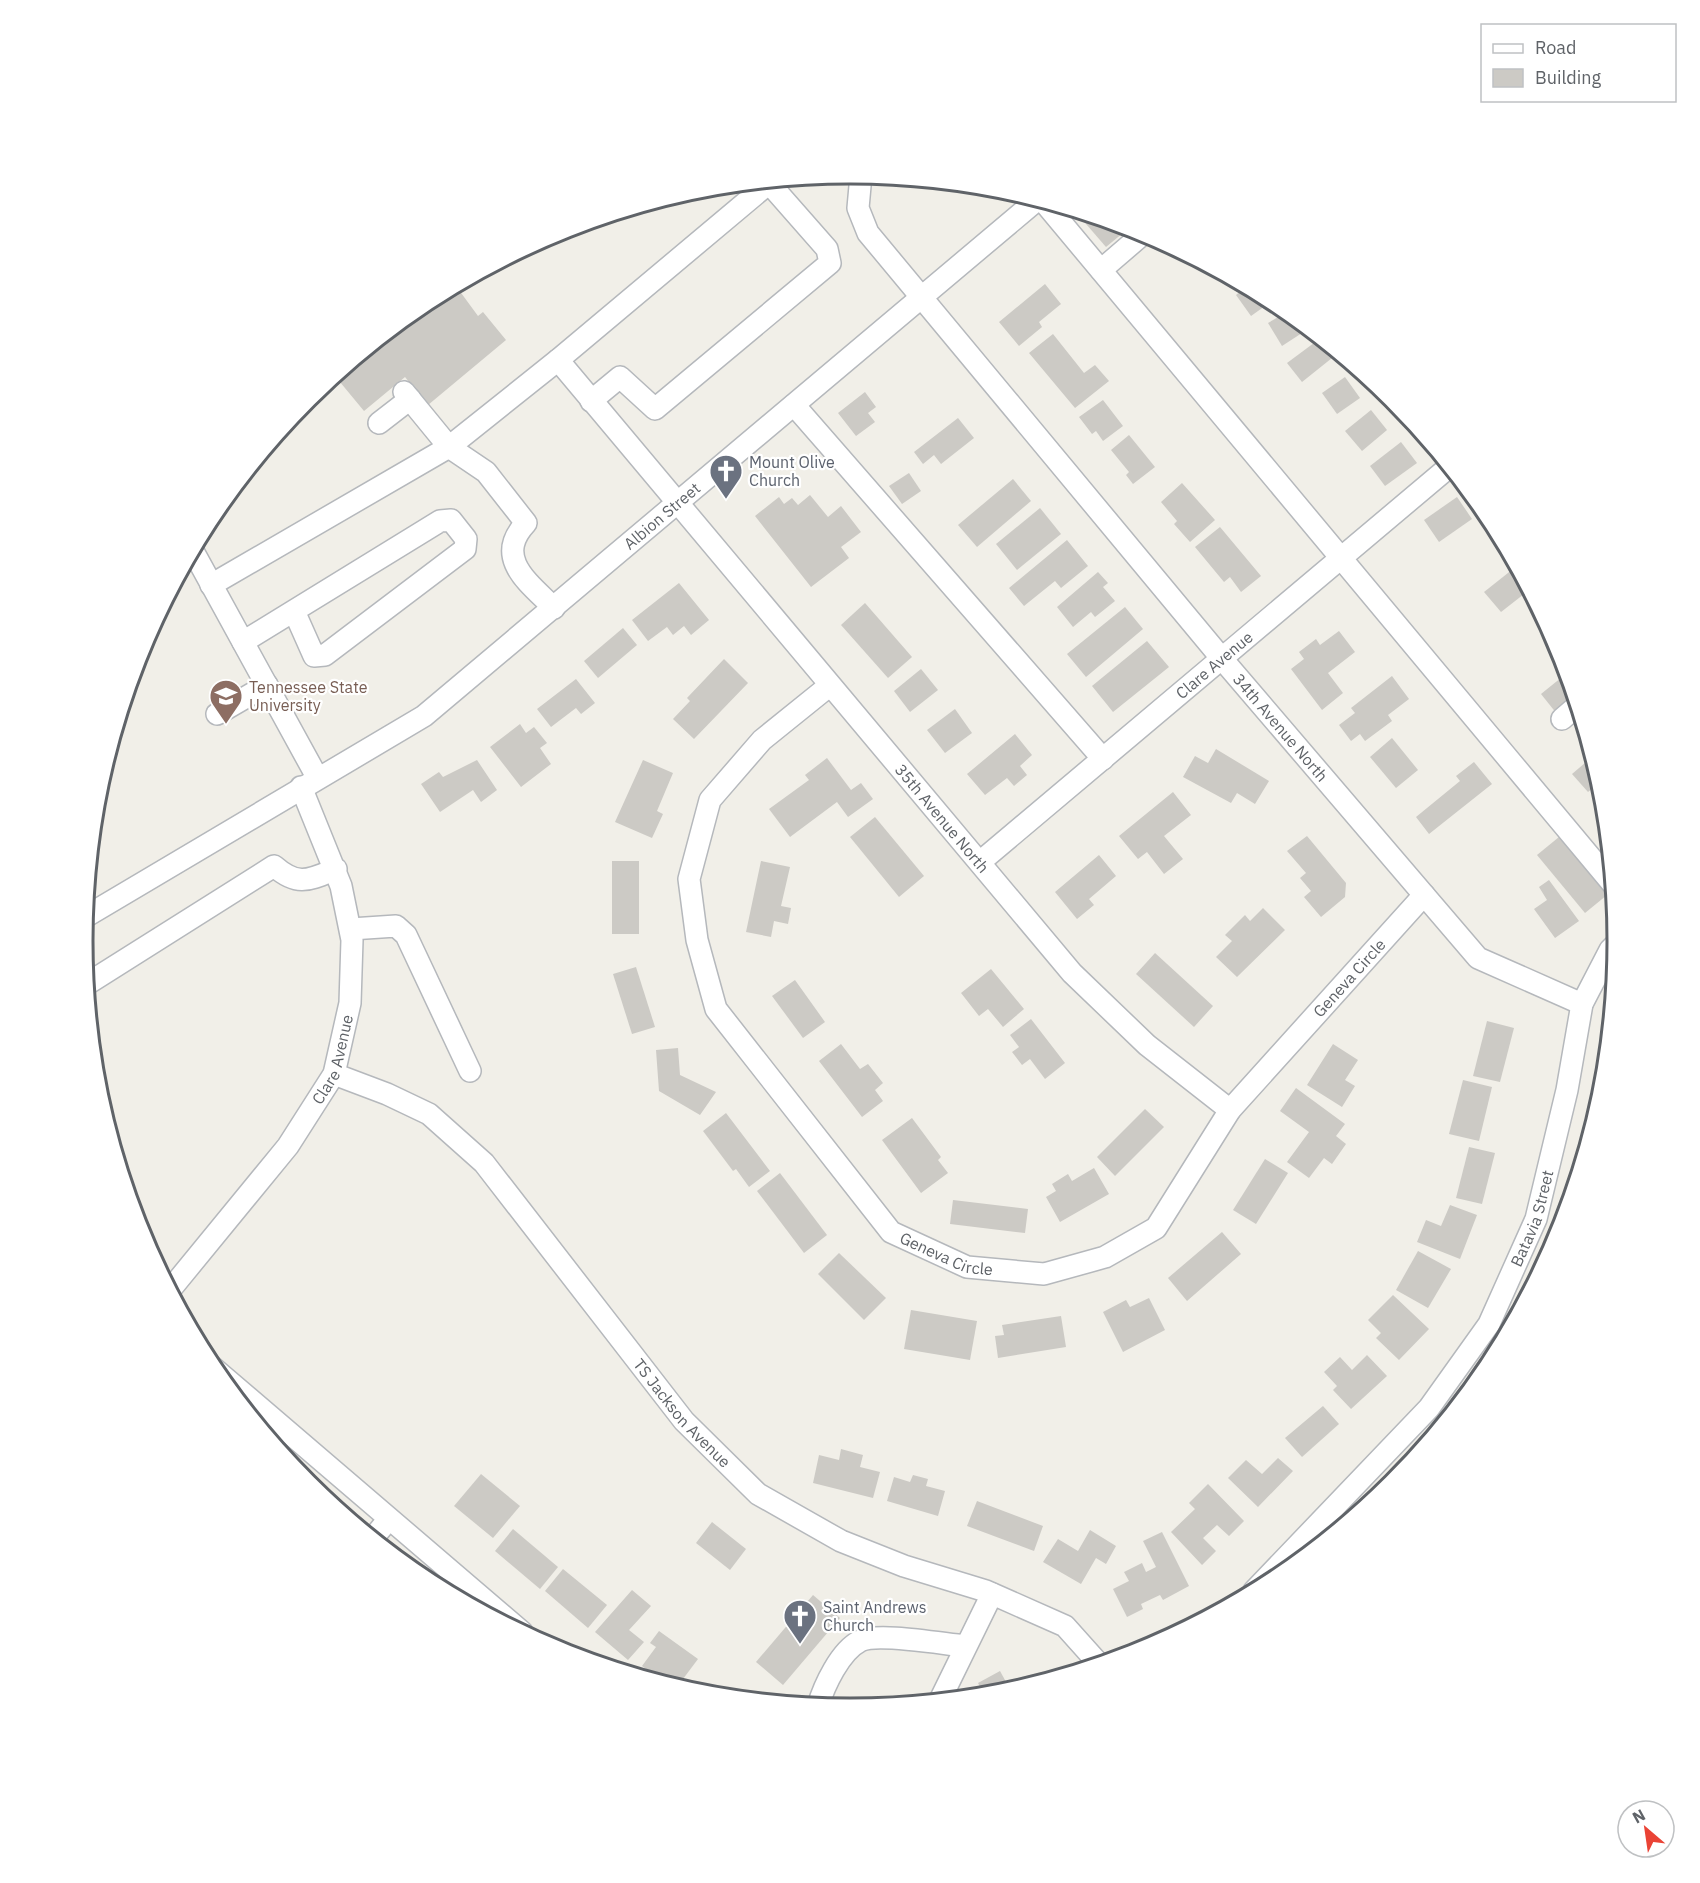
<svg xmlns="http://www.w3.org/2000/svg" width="1700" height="1883" font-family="'IBM Plex Sans',sans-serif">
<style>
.building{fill:#cccac5}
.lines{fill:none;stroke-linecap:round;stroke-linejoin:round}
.minor-casing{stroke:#b5b8bc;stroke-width:24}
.minor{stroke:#fff;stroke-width:21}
.labels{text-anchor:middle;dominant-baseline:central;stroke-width:4.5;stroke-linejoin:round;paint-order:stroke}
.worship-label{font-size:16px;fill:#5b616d;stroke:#fff;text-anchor:start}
.street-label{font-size:16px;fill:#5f6368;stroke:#fff}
.education-label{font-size:16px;fill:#785e54;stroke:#fff;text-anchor:start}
.rim{fill:none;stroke:#5f6368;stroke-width:3}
</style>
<rect width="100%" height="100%" fill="#f1efe8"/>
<g class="building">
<polygon points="1083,214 1129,228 1106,247 1080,217"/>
<polygon points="1045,284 1061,304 1039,322 1042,327 1019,346 999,322"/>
<polygon points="456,286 478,316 483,312 506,340 428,405 405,377 364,411 335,376 424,303"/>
<polygon points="1246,287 1272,301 1251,316 1236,295"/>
<polygon points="1287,312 1302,333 1282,346 1268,323"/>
<polygon points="1053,334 1084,373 1095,365 1109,381 1075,408 1029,353"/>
<polygon points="1318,340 1332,358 1302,382 1287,363"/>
<polygon points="1345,377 1360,398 1337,414 1322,393"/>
<polygon points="865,392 876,407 868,413 875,422 856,436 838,413"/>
<polygon points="309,397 315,405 287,429 285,426"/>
<polygon points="1103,400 1123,426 1103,441 1096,431 1092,434 1079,417"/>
<polygon points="1371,410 1387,430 1362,451 1345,431"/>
<polygon points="958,418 974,438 941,464 934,455 923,464 914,452"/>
<polygon points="1129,435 1155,467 1133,484 1126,475 1129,472 1111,450"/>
<polygon points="1401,442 1417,463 1385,486 1370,466"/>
<polygon points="909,473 921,491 902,504 889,486"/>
<polygon points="1013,479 1031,501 977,547 958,525"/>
<polygon points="1182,483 1215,520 1190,542 1174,524 1177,521 1161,502"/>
<polygon points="810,495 828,517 841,506 861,532 841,547 849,558 811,587 755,516 779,497 784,504 792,498 798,505"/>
<polygon points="1457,497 1472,519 1439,542 1424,520"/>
<polygon points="1040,508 1061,534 1017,570 996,544"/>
<polygon points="1220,527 1261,576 1241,592 1230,577 1224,582 1195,547"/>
<polygon points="1067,540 1088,566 1061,588 1055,581 1024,606 1009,588"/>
<polygon points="1513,569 1528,591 1501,612 1484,592"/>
<polygon points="1098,572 1108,583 1103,587 1115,601 1095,617 1091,612 1073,627 1057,607"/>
<polygon points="679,583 709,620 691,635 684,626 673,635 667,627 648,641 632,620"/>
<polygon points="865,603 912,657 888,678 841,625"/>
<polygon points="1125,607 1143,629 1086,677 1067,654"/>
<polygon points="623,628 637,645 598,678 584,661"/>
<polygon points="1339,631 1355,652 1328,673 1343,693 1322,710 1291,669 1304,659 1299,652 1316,639 1320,645"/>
<polygon points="1147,641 1169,667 1113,712 1092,686"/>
<polygon points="724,659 748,683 694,739 673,719 690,701 687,698"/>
<polygon points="921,669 938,690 910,712 894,691"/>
<polygon points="1567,673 1575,699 1557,714 1541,694"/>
<polygon points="1392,676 1409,699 1388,715 1392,721 1365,741 1360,734 1351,741 1339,725 1355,713 1351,708"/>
<polygon points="576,679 595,703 581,714 576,708 551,727 537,709"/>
<polygon points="955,709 972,733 945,753 927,730"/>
<polygon points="520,724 526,733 534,727 547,743 540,748 551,764 521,787 490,747"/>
<polygon points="1015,734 1032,755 1020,766 1027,775 1014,786 1007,778 985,795 967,774"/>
<polygon points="1392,738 1418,770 1396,788 1370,757"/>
<polygon points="1216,749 1269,781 1255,804 1237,793 1231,803 1183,777 1195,756 1208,763"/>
<polygon points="1592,757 1600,782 1588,792 1572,774"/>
<polygon points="827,758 851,790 861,783 873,799 848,817 837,802 790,837 769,809 809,780 805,775"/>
<polygon points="477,760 497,790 481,802 473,790 440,812 421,784 439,772 443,777"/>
<polygon points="643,760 673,773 657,811 663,814 652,838 615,822"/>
<polygon points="1474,762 1492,784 1429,834 1416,817 1460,781 1456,776"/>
<polygon points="1173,792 1191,815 1164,836 1183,859 1164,874 1147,852 1138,859 1119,836"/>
<polygon points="875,817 924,876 899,897 850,837"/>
<polygon points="1307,836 1346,883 1345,897 1321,917 1304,897 1311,891 1300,878 1306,873 1287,851"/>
<polygon points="1559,837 1607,895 1585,913 1537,855"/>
<polygon points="1099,855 1116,876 1089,899 1094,905 1077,919 1055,892"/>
<rect x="612" y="861" width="27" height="73"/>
<polygon points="761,861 790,867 781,906 791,908 788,924 774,921 771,937 746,932"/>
<polygon points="1549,880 1579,921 1555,938 1534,909 1547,900 1539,887"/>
<polygon points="1263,908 1285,930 1237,977 1216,957 1232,941 1225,935 1245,915 1250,921"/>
<polygon points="1155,953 1213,1006 1194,1027 1136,974"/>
<polygon points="636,967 655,1027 632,1034 613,974"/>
<polygon points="991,969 1024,1009 1003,1027 988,1009 979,1016 961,993"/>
<polygon points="795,980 825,1022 803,1038 772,996"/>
<polygon points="1031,1019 1065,1063 1045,1079 1030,1059 1022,1065 1012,1052 1019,1047 1010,1035"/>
<polygon points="1487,1021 1514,1028 1500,1082 1473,1076"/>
<polygon points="841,1044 860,1069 868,1064 883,1083 875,1090 883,1101 862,1117 819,1061"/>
<polygon points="1333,1044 1358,1060 1345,1080 1355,1086 1342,1107 1307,1085"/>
<polygon points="678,1048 680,1075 716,1092 700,1115 659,1091 656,1050"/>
<polygon points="1463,1080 1492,1087 1479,1141 1449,1134"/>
<polygon points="1296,1088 1345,1124 1336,1136 1346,1144 1332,1164 1324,1158 1309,1178 1287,1162 1309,1132 1280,1111"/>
<polygon points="1145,1109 1164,1127 1115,1176 1097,1157"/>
<polygon points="726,1113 770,1171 749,1187 736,1169 733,1171 703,1131"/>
<polygon points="912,1118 941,1157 938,1160 948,1173 921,1193 882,1140"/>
<polygon points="1469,1147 1495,1153 1482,1204 1456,1198"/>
<polygon points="1265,1159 1288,1173 1256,1224 1233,1210"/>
<polygon points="1094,1168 1109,1194 1060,1222 1046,1197 1056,1191 1052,1184 1068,1174 1072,1181"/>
<polygon points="780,1173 827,1235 804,1253 757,1191"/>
<polygon points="953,1200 1028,1209 1025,1233 950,1224"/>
<polygon points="1450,1205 1477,1215 1460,1259 1417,1242 1426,1220 1441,1226"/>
<polygon points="1222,1232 1241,1254 1187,1301 1168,1278"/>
<polygon points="1418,1251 1451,1269 1428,1308 1396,1290"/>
<polygon points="839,1253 886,1298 864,1320 818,1274"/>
<polygon points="1393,1295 1429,1329 1399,1360 1376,1338 1381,1333 1368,1320"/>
<polygon points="1149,1298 1165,1330 1123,1352 1103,1312 1126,1300 1130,1307"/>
<polygon points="911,1310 977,1321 970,1360 904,1349"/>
<polygon points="1061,1316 1066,1347 998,1358 995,1336 1004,1335 1002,1325"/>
<polygon points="1367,1355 1387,1376 1351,1409 1333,1390 1337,1386 1324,1372 1340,1357 1352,1370"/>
<polygon points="1323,1406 1339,1424 1302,1457 1285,1438"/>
<polygon points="841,1449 863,1455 860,1467 880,1472 873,1498 813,1483 819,1455 839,1460"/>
<polygon points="1278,1458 1293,1471 1258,1507 1228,1478 1246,1460 1262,1474"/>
<polygon points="481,1474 520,1506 493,1538 454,1506"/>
<polygon points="913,1475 928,1479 926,1486 945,1491 938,1516 887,1501 894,1477 910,1482"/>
<polygon points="1208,1484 1244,1521 1229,1536 1217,1525 1203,1538 1216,1551 1202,1565 1171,1532 1195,1509 1189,1503"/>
<polygon points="977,1501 1043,1526 1034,1551 967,1526"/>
<polygon points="712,1522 746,1549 730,1570 696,1543"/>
<polygon points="513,1529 558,1567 540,1589 495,1551"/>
<polygon points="1090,1530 1116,1546 1106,1564 1096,1558 1081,1584 1043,1562 1058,1539 1078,1551"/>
<polygon points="1162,1532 1189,1586 1163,1600 1160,1595 1141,1604 1143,1609 1127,1617 1113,1589 1129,1581 1124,1572 1142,1563 1146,1572 1156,1567 1143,1541"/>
<polygon points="563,1569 607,1605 588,1628 545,1591"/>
<polygon points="632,1590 651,1606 629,1630 644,1642 628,1660 595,1632"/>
<polygon points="813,1595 840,1618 783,1685 756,1662"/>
<polygon points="659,1631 698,1659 677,1687 666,1684 642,1666 656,1647 650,1643"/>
<polygon points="1000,1671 1011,1691 985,1696 978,1683"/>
</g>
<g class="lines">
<g class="minor-casing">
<g id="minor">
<path id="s1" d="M 861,175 L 858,208 L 868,233 L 1223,660 L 1478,958 L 1582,1004"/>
<polyline points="1044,202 1612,883"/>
<polyline points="1101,270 1144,233"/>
<path id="s2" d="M 558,360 L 1072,973 L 1147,1045 L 1230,1110"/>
<path d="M 404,392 L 449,447 L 486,472 L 526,523 C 493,558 529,583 554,608"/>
<polyline points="794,405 1103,759"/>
<polyline points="379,423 410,399"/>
<polyline points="193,551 317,777"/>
<polyline points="211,585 449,447 558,360 769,183 827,249 830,263 655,409 620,377 591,401"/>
<polyline points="243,642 440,521 451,520 466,539 465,549 325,655 314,656 294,611"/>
<path id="s3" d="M 829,686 L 762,740 L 710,800 L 689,879 L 697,940 L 716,1009 L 891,1232 L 967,1267 L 1044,1274 L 1105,1257 L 1156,1228 L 1230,1110 L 1424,895"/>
<polyline points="217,714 267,685"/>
<polyline points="1562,719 1577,706"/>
<path id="s4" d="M 980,862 L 1449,467"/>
<path id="s5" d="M 85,917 L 424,716 L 1037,200"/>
<polyline points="351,929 396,926 406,935 470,1071"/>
<path d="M 87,984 L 274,866 C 298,887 309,880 336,869"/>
<path id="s6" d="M 334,1074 L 387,1094 L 429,1114 L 484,1163 L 684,1421 L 758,1494 L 841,1541 L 904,1566 L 986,1591 L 1065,1626 L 1099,1664"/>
<path id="s7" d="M 170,1290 L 288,1146 L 334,1074 L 350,1003 L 352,940 L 341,886 L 301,787"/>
<polyline points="210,1365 522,1632"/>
<polyline points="373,1538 388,1520"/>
<path id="s8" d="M 1254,1591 L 1429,1408 L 1489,1324 L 1536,1219 L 1567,1090 L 1582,1004 L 1610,950 L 1617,943"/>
<polyline points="940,1700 992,1594"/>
<path d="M 818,1706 C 824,1686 840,1651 860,1641 C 877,1632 943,1644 965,1646"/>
</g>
</g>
<use href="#minor" class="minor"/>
</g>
<defs>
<g id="church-pin" transform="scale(1.725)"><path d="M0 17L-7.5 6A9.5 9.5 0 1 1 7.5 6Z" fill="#6b7280" stroke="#fff"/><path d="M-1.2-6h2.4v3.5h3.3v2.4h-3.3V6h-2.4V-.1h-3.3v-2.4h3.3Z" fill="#fff"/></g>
<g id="university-pin" transform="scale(1.725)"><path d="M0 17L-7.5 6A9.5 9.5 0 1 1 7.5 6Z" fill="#8d6e63" stroke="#fff"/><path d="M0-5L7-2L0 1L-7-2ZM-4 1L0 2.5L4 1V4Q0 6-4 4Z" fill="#fff"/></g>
</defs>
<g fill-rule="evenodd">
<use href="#church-pin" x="726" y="471"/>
<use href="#university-pin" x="226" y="696"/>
<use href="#church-pin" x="800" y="1616"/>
</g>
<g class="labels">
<g class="worship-label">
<text x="749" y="462">Mount Olive<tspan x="749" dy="18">Church</tspan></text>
<text x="823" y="1607">Saint Andrews<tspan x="823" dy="18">Church</tspan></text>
</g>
<g class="street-label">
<text stroke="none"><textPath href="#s5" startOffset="705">Albion Street</textPath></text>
<text stroke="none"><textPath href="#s4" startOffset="306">Clare Avenue</textPath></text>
<text stroke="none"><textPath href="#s1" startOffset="704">34th Avenue North</textPath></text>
<text stroke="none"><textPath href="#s2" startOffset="598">35th Avenue North</textPath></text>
<text stroke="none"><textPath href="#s3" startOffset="1264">Geneva Circle</textPath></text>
<text stroke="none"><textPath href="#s7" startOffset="285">Clare Avenue</textPath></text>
<text stroke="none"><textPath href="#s8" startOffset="471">Batavia Street</textPath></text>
<text stroke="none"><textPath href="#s3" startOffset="724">Geneva Circle</textPath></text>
<text stroke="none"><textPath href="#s6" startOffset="496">TS Jackson Avenue</textPath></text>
</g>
<g class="education-label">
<text x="249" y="687">Tennessee State<tspan x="249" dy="18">University</tspan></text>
</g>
</g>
<path d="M0 0H1700V1883H0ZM93 941a757 757 0 1 1 1514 0a757 757 0 1 1-1514 0Z" fill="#fff" fill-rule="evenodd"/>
<path class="rim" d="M93 941a757 757 0 1 1 1514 0a757 757 0 1 1-1514 0Z"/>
<rect x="1481" y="24" width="195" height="78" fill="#ffffff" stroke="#bfc1c3" stroke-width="1.5"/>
<rect x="1493" y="44" width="30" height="9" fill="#ffffff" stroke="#bfc1c3" stroke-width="1.5"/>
<text x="1535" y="54" font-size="18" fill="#5f6368">Road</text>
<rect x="1493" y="69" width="30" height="18" fill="#cccac5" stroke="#bfc1c3" stroke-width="1.5"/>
<text x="1535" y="84" font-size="18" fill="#5f6368">Building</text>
<g transform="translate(1646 1829) rotate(331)"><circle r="28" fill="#ffffff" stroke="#bfc1c3" stroke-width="1.5"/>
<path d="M0-4.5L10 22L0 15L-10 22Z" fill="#ea4335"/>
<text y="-9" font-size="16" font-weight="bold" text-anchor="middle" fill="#5f6368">N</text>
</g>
</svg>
